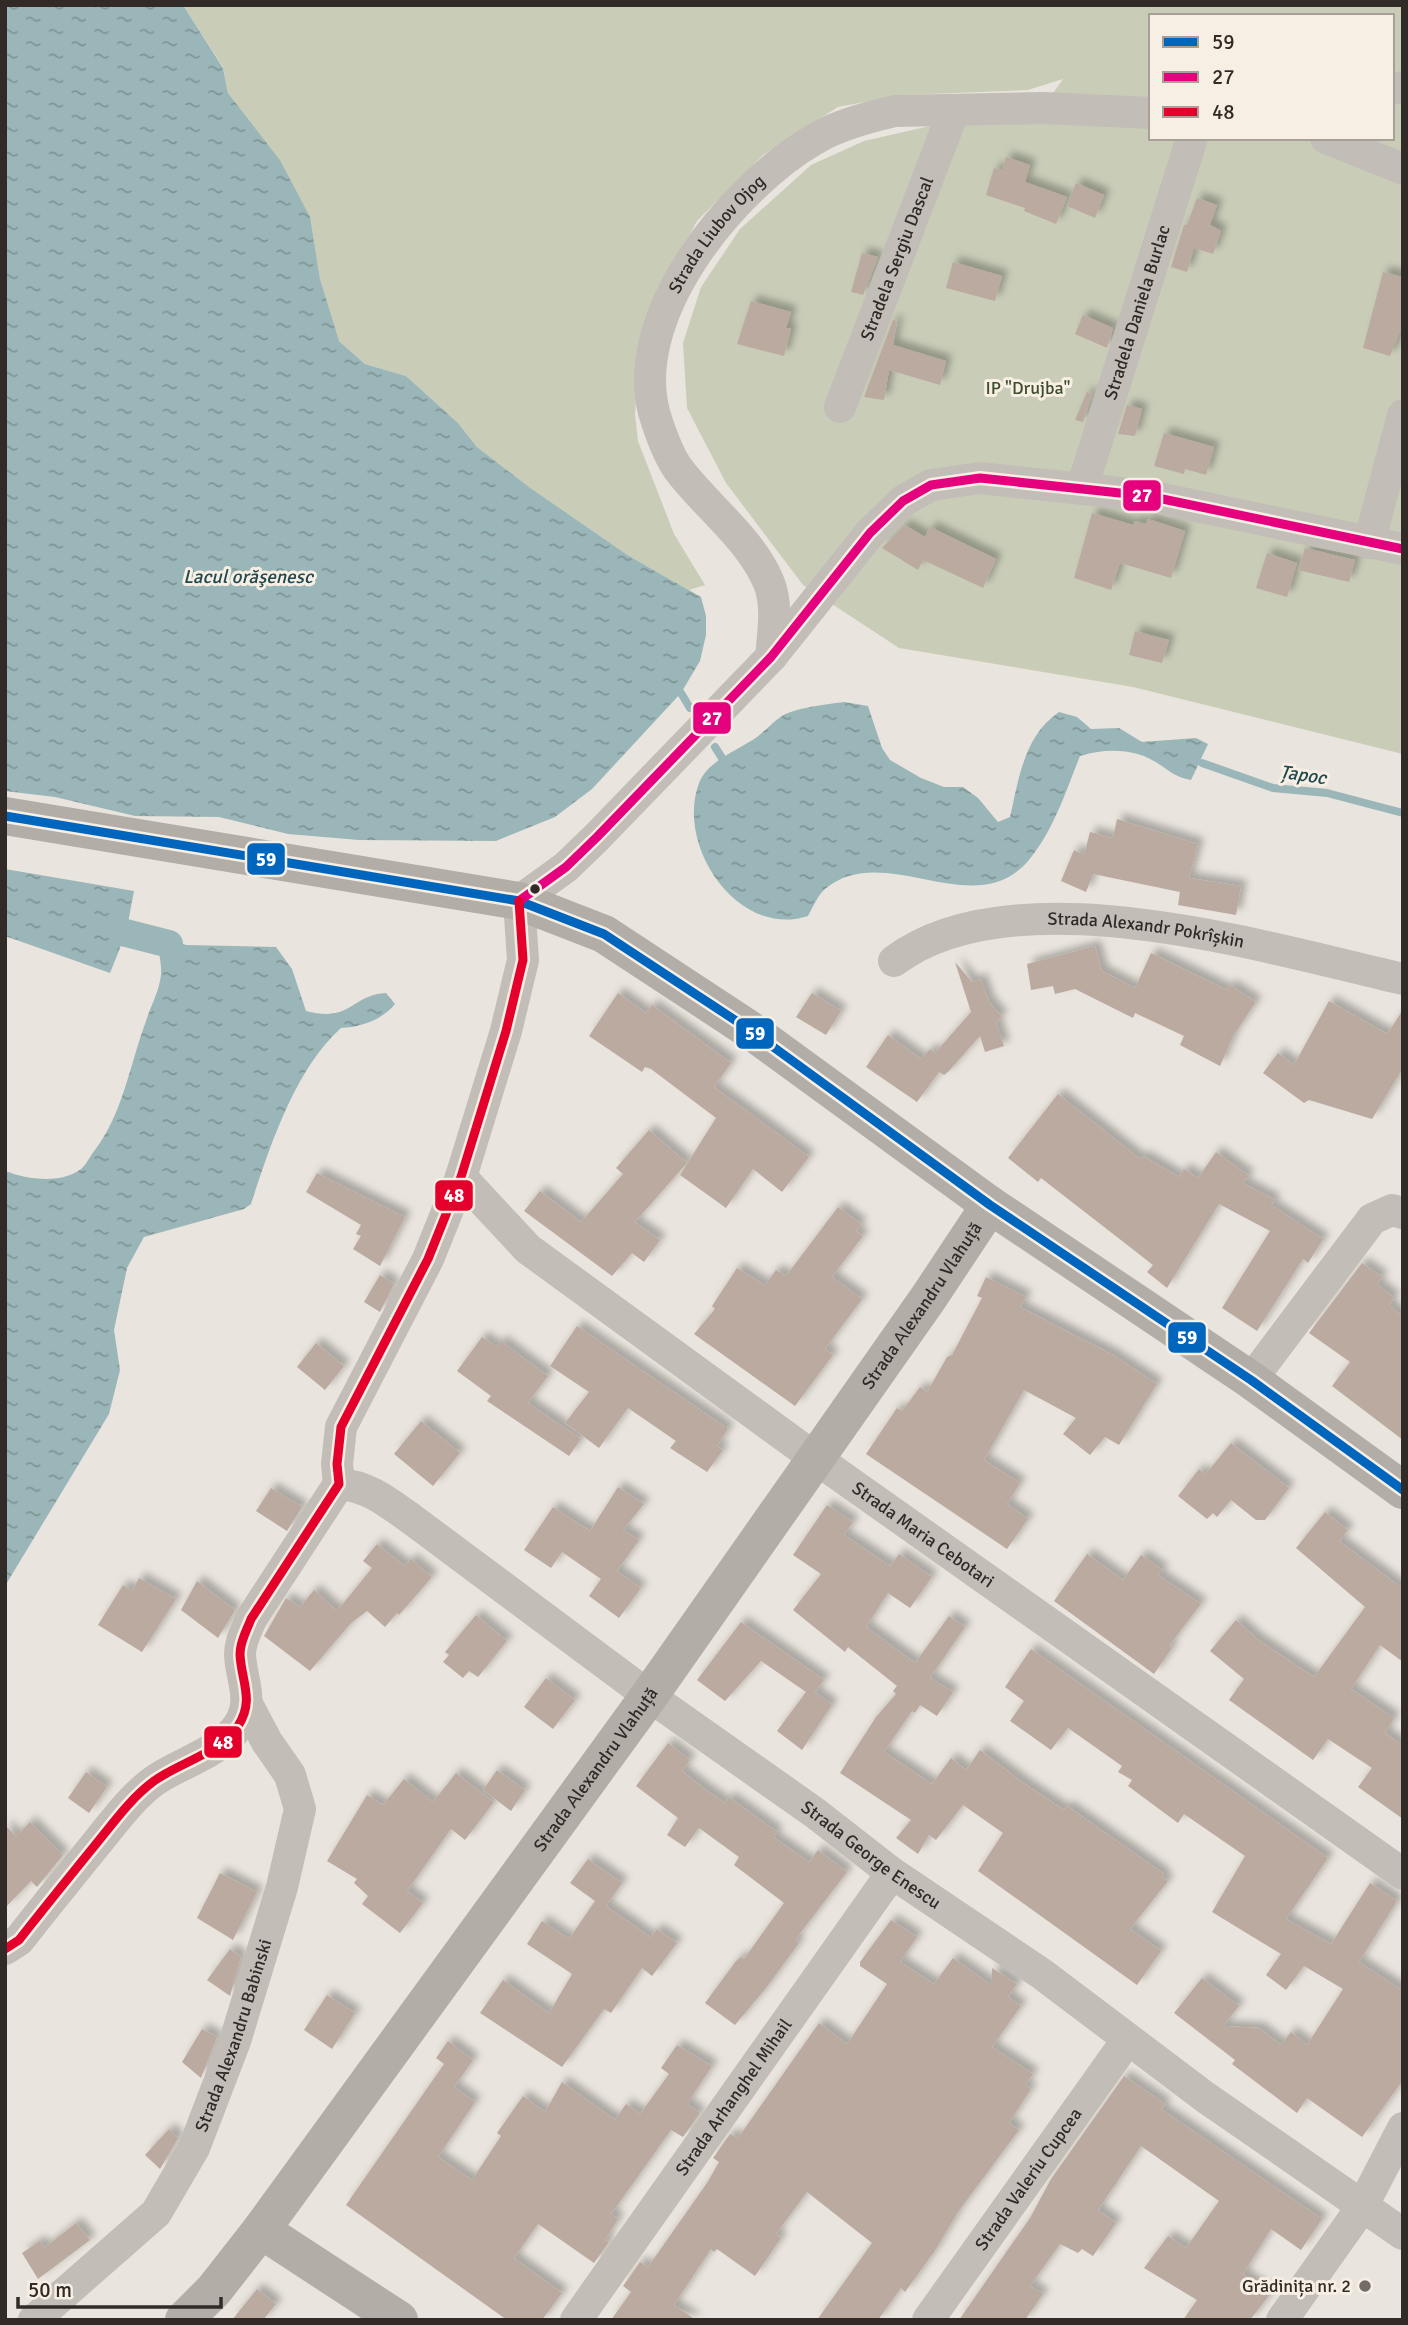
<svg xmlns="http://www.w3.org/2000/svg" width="1408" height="2325" font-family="Signika,sans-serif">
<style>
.green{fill:#c9cdb8;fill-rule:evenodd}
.water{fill:url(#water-ripples)}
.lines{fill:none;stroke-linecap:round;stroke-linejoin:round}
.stream{stroke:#9bb6b8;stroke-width:8}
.canal{stroke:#9bb6b8;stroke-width:28}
.building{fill:#bbaaa0;filter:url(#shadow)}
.street{stroke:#c2bdb7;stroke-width:32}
.secondary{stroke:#b3ada7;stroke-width:38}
.bus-1-casing{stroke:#f7efe4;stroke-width:14}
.bus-2-casing{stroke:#f7efe4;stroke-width:14}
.bus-3-casing{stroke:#f7efe4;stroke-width:14}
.bus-1{stroke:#0065bd;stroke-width:9}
.bus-2{stroke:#e5007d;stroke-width:9}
.bus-3{stroke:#e4002b;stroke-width:9}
.bus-dot{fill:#322a26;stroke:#f7efe4;stroke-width:2.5}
.poi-dot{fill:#726b66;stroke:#f7efe4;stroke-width:2.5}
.labels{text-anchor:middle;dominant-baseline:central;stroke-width:6;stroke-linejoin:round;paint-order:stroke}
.street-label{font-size:18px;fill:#322a26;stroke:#f7efe4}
.park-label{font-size:18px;fill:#3f4d2c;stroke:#f7efe4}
.poi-label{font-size:18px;fill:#322a26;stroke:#f7efe4;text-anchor:end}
.water-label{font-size:19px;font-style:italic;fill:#20484f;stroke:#f7efe4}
.line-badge{stroke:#f7efe4;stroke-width:2.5}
.badge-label{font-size:19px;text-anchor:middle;font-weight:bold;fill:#fff}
</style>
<defs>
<pattern id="water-ripples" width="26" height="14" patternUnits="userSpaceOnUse" patternTransform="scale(1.75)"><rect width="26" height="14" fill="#9bb6b8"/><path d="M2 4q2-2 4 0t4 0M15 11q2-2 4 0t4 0" fill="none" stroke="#7f9495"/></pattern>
<filter id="shadow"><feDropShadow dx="6" dy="-6" stdDeviation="3.5" flood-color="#0004"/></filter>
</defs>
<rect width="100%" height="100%" fill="#e9e4dd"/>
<path class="green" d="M 183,5 L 1403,5 L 1403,754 L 1133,687 L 899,648 L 803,585 L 726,483 L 687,408 L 683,343 L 701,287 L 740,229 L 811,165 L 864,141 L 1049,99 L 1063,79 L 1028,90 L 903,95 L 838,107 L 763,155 L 697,221 L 677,259 L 637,385 L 635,414 L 638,441 L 674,534 L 705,585 L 689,590 L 629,556 L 529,487 L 477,447 L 458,423 L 406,376 L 365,364 L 338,340 L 320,279 L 309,217 L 280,160 L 228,93 L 223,67 ZM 1151,16 L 1392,16 L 1392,138 L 1151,138 Z"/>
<g class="water">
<polygon points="5,5 183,5 223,68 228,93 280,160 310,217 320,279 339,341 365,364 406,376 458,423 477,447 529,487 629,556 701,597 706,616 706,635 700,661 681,693 592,789 555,817 496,841 359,840 288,834 219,817 135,816 55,797 5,791"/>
<path d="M 844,702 L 868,706 L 882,748 L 890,760 L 921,778 L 944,787 L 963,787 L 978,798 L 998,822 L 1010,817 C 1019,778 1024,736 1059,712 L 1077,717 L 1091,729 L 1119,728 L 1142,742 L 1196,738 L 1208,744 L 1191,780 C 1171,776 1169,769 1152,760 C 1131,748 1102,749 1080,756 C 1066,791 1053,832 1028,861 C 974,924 884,839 825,889 C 818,895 813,907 808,916 C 739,939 675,847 699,783 C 708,760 739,750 757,737 C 766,730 773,722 782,716 C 794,708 829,704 844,702 Z"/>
<polygon points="5,869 134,891 126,933 110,973 5,936"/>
<path d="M 164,936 L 186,945 L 276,947 L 292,969 L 306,1011 C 351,1023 351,995 386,993 L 395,1004 C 382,1020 361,1027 341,1028 C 295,1069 270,1146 251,1204 L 244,1209 L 144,1237 L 127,1268 L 114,1330 L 120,1370 L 109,1414 L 5,1586 L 5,1171 C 27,1179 57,1184 78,1171 C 84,1168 88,1160 92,1154 C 123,1115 129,1067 146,1021 C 151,1005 159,992 161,975 C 162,964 158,950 157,938 Z"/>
</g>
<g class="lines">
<g class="stream">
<polyline points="681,693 690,708"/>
<polyline points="715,747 722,758"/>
<polyline points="1202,763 1273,788 1327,793 1403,813"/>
</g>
<polyline class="canal" points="126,933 169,944"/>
</g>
<g class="building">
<polygon points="1006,157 1030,165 1025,182 1067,197 1056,224 1024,211 1025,208 986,195 994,168 1002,170"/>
<polygon points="1076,183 1104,195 1095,218 1067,206"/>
<polygon points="1197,198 1217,205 1210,225 1221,231 1213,254 1194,248 1187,272 1171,267 1184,225 1187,225"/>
<polygon points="862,253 878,257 863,295 851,292"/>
<polygon points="953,262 1002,276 995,301 946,288"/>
<polygon points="1383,272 1403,277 1403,324 1390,356 1363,348"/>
<polygon points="751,301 791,312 786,328 791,329 784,356 737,344"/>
<polygon points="1083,315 1113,328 1107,348 1075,334"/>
<polygon points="893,320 897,321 893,345 946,361 940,385 889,370 884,400 864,397"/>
<polygon points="1087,392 1092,394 1083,422 1075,420"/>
<polygon points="1127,405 1142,409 1135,436 1118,434"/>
<polygon points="1164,433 1214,447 1206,475 1185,469 1184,474 1154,466"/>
<polygon points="1092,513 1133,525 1135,521 1146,524 1148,519 1185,531 1171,578 1120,563 1111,590 1074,578"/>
<polygon points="905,525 925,537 930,527 996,559 983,588 923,560 918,570 882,548"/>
<polygon points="1305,548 1355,560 1349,582 1298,570"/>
<polygon points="1267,553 1297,563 1287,597 1256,588"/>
<polygon points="1135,631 1169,640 1162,663 1129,655"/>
<polygon points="1117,819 1198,844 1189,878 1241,886 1236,915 1178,905 1180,892 1093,874 1086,892 1061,881 1074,850 1084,855 1090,832 1113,838"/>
<polygon points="1095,946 1102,971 1135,988 1151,953 1227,990 1230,985 1256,1002 1233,1036 1220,1066 1180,1045 1184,1036 1135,1013 1133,1018 1075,989 1055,994 1053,986 1031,990 1027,964"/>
<polygon points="955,962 972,982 981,979 989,1002 1002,1017 996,1022 1004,1046 985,1052 980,1036 948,1072 944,1075 939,1072 917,1102 866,1067 888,1035 921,1059 930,1049 935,1053 971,1012"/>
<polygon points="618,993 646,1013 652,1005 731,1063 714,1087 809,1157 782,1192 753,1169 726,1208 680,1175 716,1118 651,1069 645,1067 642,1072 589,1036"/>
<polygon points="812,993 841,1011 826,1035 796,1017"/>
<polygon points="1329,1001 1387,1034 1403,1010 1403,1068 1372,1119 1309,1100 1304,1103 1263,1073 1278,1053 1294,1065"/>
<polygon points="1058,1094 1140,1159 1143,1156 1179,1177 1184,1169 1198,1178 1216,1152 1249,1176 1243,1183 1275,1200 1271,1205 1323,1239 1308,1263 1303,1259 1257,1331 1222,1308 1270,1231 1219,1204 1167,1288 1147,1272 1153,1265 1041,1178 1038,1182 1008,1158"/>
<polygon points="649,1130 687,1163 635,1222 660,1240 644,1262 632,1253 612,1276 524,1211 540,1191 581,1222 623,1174 616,1168"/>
<polygon points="317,1173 405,1217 380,1266 353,1249 361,1236 356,1234 361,1225 306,1192"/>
<polygon points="838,1207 861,1224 856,1231 863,1236 832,1277 862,1299 825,1349 833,1355 795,1406 694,1334 715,1309 712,1306 737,1268 765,1285 776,1270 786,1276"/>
<polygon points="1362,1263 1382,1277 1377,1284 1394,1298 1389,1305 1403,1317 1403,1440 1332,1386 1350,1362 1309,1333"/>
<polygon points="380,1275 394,1284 380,1312 364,1302"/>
<polygon points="986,1277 1026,1297 1020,1307 1113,1355 1157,1384 1119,1445 1105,1437 1090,1455 1063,1434 1076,1418 1024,1390 984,1460 1020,1483 1007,1504 1028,1519 1007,1549 866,1454 897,1408 902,1411 920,1387 927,1392 947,1357 952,1355 982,1298 977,1296"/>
<polygon points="577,1326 728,1429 717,1446 723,1450 707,1472 670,1448 676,1441 628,1408 599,1448 565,1423 589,1392 550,1366"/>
<polygon points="482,1337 497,1347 501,1341 548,1376 528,1403 581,1439 569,1456 487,1401 491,1396 457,1371"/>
<polygon points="316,1343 344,1366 325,1390 297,1367"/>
<polygon points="421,1421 460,1453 433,1486 394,1454"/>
<polygon points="1231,1443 1289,1488 1265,1520 1256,1520 1231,1500 1217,1517 1213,1513 1207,1519 1178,1496 1199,1469 1205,1475"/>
<polygon points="618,1487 644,1504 623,1530 639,1540 617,1571 641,1588 619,1618 589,1596 601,1579 562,1552 551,1568 524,1550 553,1507 590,1531"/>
<polygon points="271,1488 302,1507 287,1531 256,1511"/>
<polygon points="827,1505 853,1522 844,1535 890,1566 899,1554 932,1577 910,1608 888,1593 866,1627 915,1663 949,1616 965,1627 930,1678 953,1692 937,1716 920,1705 915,1713 912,1711 884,1752 932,1784 951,1758 966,1770 980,1750 1022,1782 1064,1810 1067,1806 1164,1874 1162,1877 1168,1881 1130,1929 1161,1951 1137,1985 978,1871 1003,1833 963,1805 936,1840 929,1835 918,1854 896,1838 911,1820 840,1773 876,1717 896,1694 893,1691 897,1686 848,1647 845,1652 793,1610 821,1574 793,1555"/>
<polygon points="1325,1512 1348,1530 1339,1541 1403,1589 1403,1662 1380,1645 1351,1689 1394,1718 1385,1733 1403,1746 1403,1819 1358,1787 1372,1768 1328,1739 1313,1760 1229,1700 1244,1679 1210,1651 1236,1620 1257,1639 1314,1677 1365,1607 1296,1548"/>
<polygon points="377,1544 405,1566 411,1559 432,1577 399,1615 397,1613 385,1627 367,1611 351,1623 310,1671 264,1636 286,1598 300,1607 314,1590 337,1611 372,1568 363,1561"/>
<polygon points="1087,1554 1123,1580 1141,1555 1163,1570 1158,1575 1201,1604 1169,1646 1172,1648 1154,1674 1054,1601"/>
<polygon points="139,1578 176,1599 142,1652 98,1625 123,1585 132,1591"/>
<polygon points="197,1581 235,1610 218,1638 181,1610"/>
<polygon points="476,1615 507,1641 478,1677 469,1671 463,1678 443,1662 449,1655 445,1652"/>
<polygon points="741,1622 824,1680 815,1692 832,1705 802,1750 777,1731 806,1692 761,1661 725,1701 697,1680"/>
<polygon points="1031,1649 1328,1858 1286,1919 1331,1944 1370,1883 1397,1901 1359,1962 1403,1991 1403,2080 1362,2137 1307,2098 1297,2113 1232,2064 1235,2060 1174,2013 1202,1978 1239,2006 1223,2026 1259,2028 1281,2045 1291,2032 1307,2045 1343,1989 1304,1966 1286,1990 1266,1975 1281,1954 1212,1912 1245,1856 1184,1814 1178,1823 1128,1786 1132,1780 1118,1772 1122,1766 1068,1728 1051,1750 1010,1721 1024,1701 1005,1687"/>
<polygon points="546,1678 575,1700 553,1729 524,1707"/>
<polygon points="668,1743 690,1760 682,1771 706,1790 725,1803 729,1797 777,1832 773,1837 809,1862 818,1850 847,1872 795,1940 799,1943 766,1988 735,2025 705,2003 736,1961 741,1957 744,1959 784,1903 734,1865 739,1857 699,1828 685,1847 667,1835 678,1818 636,1786"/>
<polygon points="497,1770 525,1790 511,1811 483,1790"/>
<polygon points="86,1772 107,1787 89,1813 68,1798"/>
<polygon points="456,1773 494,1802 465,1840 451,1829 407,1891 423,1903 400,1933 362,1904 368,1896 354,1883 357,1879 327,1861 367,1795 383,1805 404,1779 433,1802"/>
<polygon points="30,1822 63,1855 37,1887 31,1881 5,1908 5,1825 16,1836"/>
<polygon points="588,1859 622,1883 606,1906 650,1937 657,1929 677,1943 652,1976 642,1968 611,2013 604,2009 562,2067 480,2013 503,1980 549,2013 572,1974 527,1944 542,1921 569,1939 595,1901 570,1883"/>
<polygon points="220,1873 257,1892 233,1940 197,1918"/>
<polygon points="891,1920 917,1937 900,1962 934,1984 953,1958 991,1985 992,1968 1017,1984 1008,1997 1021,2006 992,2047 1033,2074 1025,2085 1031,2089 1009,2123 1019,2130 958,2212 934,2252 905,2292 901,2288 878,2320 817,2320 872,2243 807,2192 776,2234 781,2238 755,2276 717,2249 714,2252 711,2249 674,2305 696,2320 611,2320 631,2292 623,2286 640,2262 648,2267 707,2183 719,2162 713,2158 730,2134 738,2138 819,2023 847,2044 887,1984 860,1966 860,1962"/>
<polygon points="230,1949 241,1957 230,1996 207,1980"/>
<polygon points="327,1995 355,2013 332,2049 304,2030"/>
<polygon points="202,2029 217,2037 201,2078 182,2062"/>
<polygon points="448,2041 473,2060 454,2087 475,2102 438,2157 472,2180 501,2136 497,2133 523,2096 545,2112 562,2082 615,2120 626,2104 640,2114 669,2074 661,2068 677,2045 712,2066 687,2104 700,2113 683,2137 671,2130 634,2182 611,2214 618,2219 605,2240 609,2242 594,2263 538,2224 514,2258 562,2293 542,2320 507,2320 346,2205 444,2064 436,2058"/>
<polygon points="1124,2076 1165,2104 1161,2109 1322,2219 1301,2250 1271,2229 1243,2274 1270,2294 1250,2320 1183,2320 1197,2300 1144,2268 1168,2236 1186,2248 1219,2201 1141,2146 1098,2210 1116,2223 1093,2256 1082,2249 1078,2253 1060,2244 1030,2286 1043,2294 1025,2320 959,2320 1030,2218 1051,2179"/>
<polygon points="169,2129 178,2138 160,2169 145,2155"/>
<polygon points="76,2223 90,2240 38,2279 22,2253 40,2241 44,2248"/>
<polygon points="257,2289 276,2304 263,2320 232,2320"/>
</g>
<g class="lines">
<g class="street">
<polyline points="1392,89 1403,87"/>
<polyline points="1326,138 1403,169"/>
<path id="s1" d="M 840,407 L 954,110"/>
<path id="s2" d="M 1082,488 L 1192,138"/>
<polyline points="1369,543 1403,415"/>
<path id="s3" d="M 771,657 C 773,634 778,605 769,583 C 751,539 707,507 679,470 C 670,458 662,437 657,422 C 621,321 732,187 815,139 C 838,125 869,117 895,111 L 1044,108 L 1151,113"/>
<path id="s4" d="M 894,961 C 1014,871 1267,948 1403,979"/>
<path id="s5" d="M 461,1177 L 528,1249 L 815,1458 L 1403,1874"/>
<polyline points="1251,1380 1372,1219 1392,1210 1403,1213"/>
<path id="s6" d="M 339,1484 C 368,1486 387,1502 410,1518 L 649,1696 L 815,1813 L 892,1873 L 1042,1974 L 1205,2097 L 1403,2234"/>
<path d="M 5,1949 L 19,1940 C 44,1908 70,1876 96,1844 C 114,1822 131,1798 154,1781 C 179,1763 220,1753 238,1726 C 255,1700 241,1681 240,1654 C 240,1641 247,1630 251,1619 L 339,1484 L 337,1464 L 341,1427 L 428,1259 L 461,1177 L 506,1031 L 523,960 L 519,901 L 566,867 L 597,837 L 771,657 L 870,533 L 903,501 L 931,485 L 980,478 L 1148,496 L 1403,549"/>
<path id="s7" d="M 34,2320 L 156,2213 L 194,2148 L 235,2041 L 282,1887 L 300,1809 L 290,1775 L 267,1742 L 247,1704"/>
<path id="s8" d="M 576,2320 L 892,1873"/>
<path id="s9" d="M 928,2320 L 1128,2039"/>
<polyline points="1282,2320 1362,2207 1403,2128"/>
</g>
<g class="secondary">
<polyline points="5,816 519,901 604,934 750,1030 990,1205 1251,1380 1403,1490"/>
<polyline points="261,2230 399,2320"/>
<path id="s10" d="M 184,2320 L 214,2290 L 261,2230 L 649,1696 L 929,1297 L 990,1205"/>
</g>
<g class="bus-1-casing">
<polyline id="bus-1" points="5,816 519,901 604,934 750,1030 990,1205 1251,1380 1403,1490"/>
</g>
<g class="bus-2-casing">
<polyline id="bus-2" points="519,901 566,867 597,837 771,657 870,533 903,501 931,485 980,478 1148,496 1403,549"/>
</g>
<g class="bus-3-casing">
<path id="bus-3" d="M 5,1949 L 19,1940 C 44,1908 70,1876 96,1844 C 114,1822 131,1798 154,1781 C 179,1763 220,1753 238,1726 C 255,1700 241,1681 240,1654 C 240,1641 247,1630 251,1619 L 339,1484 L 337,1464 L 341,1427 L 428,1259 L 461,1177 L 506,1031 L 523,960 L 519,901"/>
</g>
<use href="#bus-1" class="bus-1"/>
<use href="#bus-2" class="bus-2"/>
<use href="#bus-3" class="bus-3"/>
</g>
<circle class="bus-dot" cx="535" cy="889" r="6"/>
<circle class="poi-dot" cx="1365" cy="2286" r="7"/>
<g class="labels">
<g class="street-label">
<text stroke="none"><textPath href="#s3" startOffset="480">Strada Liubov Ojog</textPath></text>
<text stroke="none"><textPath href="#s1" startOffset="159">Stradela Sergiu Dascal</textPath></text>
<text stroke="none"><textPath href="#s2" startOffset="184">Stradela Daniela Burlac</textPath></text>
<text stroke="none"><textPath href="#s4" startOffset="261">Strada Alexandr Pokrîșkin</textPath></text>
<text stroke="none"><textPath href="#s10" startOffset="1255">Strada Аlexandru Vlahuță</textPath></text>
<text stroke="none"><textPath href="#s5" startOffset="586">Strada Maria Cebotari</textPath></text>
<text stroke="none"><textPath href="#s10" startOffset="688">Strada Аlexandru Vlahuță</textPath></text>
<text stroke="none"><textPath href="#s6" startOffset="651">Strada George Enescu</textPath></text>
<text stroke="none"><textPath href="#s7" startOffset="357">Strada Alexandru Babinski</textPath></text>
<text stroke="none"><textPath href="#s8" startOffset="273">Strada Arhanghel Mihail</textPath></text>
<text stroke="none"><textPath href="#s9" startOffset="173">Strada Valeriu Cupcea</textPath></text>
</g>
<g class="park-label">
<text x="1028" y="388">IP "Drujba"</text>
</g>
<g class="poi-label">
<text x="1351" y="2286">Grădinița nr. 2</text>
</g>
<g class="water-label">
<text x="248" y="577">Lacul orăşenesc</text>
<text transform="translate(1303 775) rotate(8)">Țapoc</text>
</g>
</g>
<g class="line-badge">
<rect x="1122" y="479" width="40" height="33" rx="7" fill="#e5007d"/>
<rect x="692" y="701" width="40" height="34" rx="7" fill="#e5007d"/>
<rect x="246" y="842" width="40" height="34" rx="7" fill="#0065bd"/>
<rect x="735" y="1017" width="40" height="33" rx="7" fill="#0065bd"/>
<rect x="434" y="1179" width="40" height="33" rx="7" fill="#e4002b"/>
<rect x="1167" y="1321" width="40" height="33" rx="7" fill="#0065bd"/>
<rect x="203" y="1725" width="40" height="34" rx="7" fill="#e4002b"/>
</g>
<g class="badge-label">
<text x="1142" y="502">27</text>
<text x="712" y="725">27</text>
<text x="266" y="866">59</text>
<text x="755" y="1040">59</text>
<text x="454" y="1202">48</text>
<text x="1187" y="1344">59</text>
<text x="223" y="1749">48</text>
</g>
<rect width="1408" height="2325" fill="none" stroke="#322a26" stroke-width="14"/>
<rect x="1149" y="14" width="245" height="126" fill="#f7efe4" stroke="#a8a098" stroke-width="2"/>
<rect x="1163" y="37" width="35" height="10" fill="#0065bd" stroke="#a8a098" stroke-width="2"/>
<text x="1212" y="49" font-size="21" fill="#322a26">59</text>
<rect x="1163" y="72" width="35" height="10" fill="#e5007d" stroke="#a8a098" stroke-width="2"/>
<text x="1212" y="84" font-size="21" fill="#322a26">27</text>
<rect x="1163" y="107" width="35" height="10" fill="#e4002b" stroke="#a8a098" stroke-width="2"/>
<text x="1212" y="119" font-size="21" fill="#322a26">48</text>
<path d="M18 2297v10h203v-10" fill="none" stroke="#322a26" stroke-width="3.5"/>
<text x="28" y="2297" font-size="21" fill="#322a26" stroke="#f7efe4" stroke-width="5" paint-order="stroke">50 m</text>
</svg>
